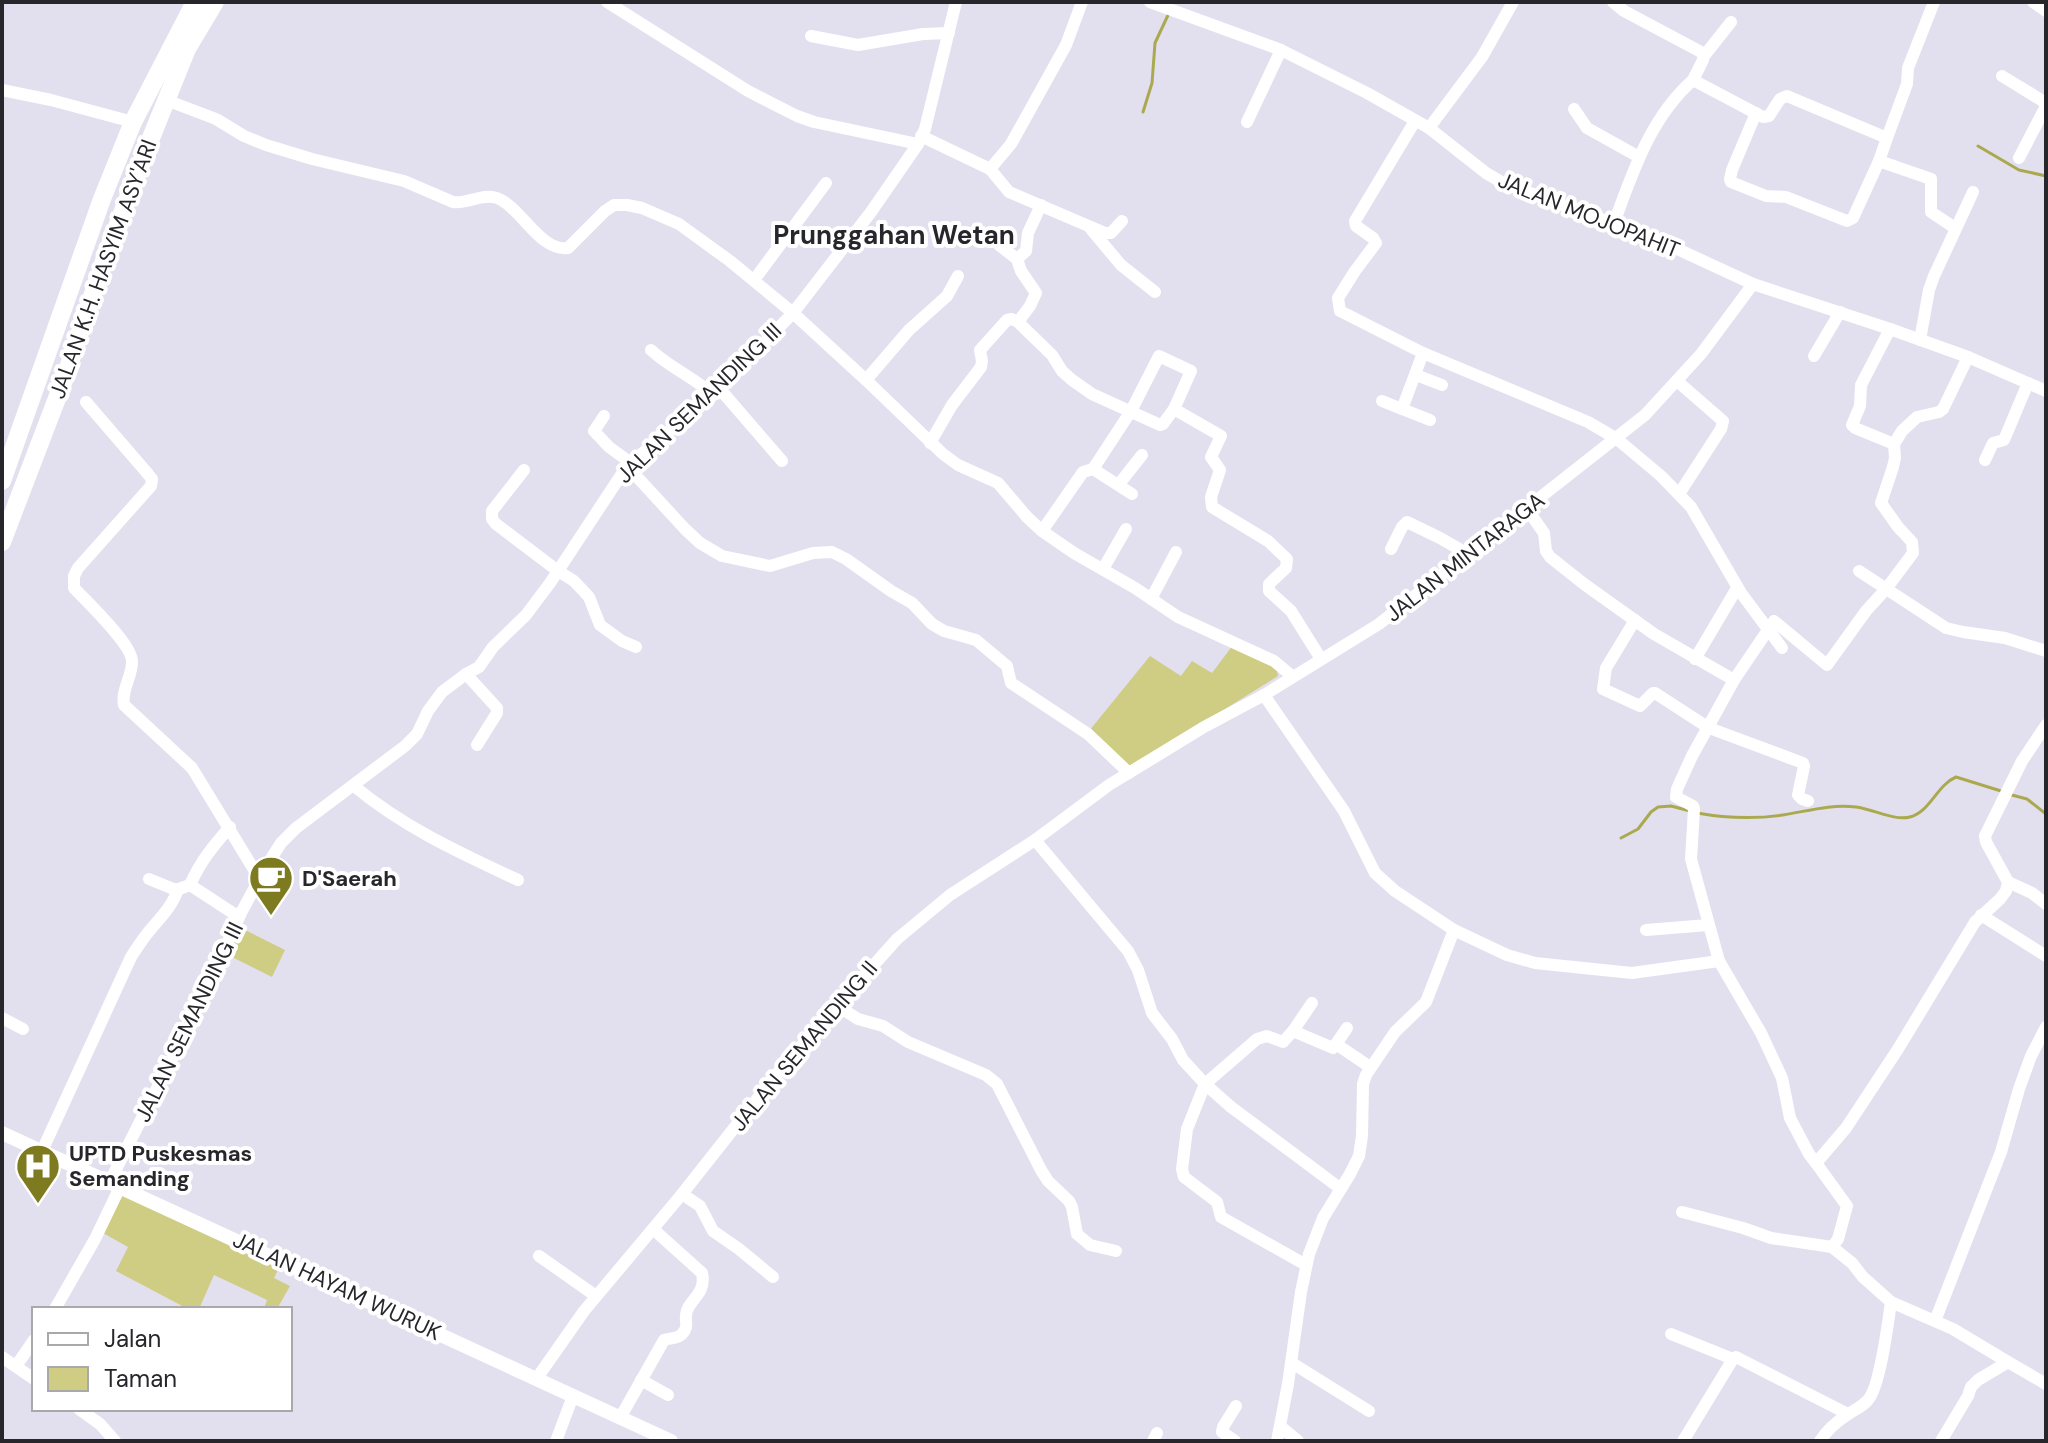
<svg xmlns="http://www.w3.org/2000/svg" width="2048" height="1443" font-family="'DM Sans',sans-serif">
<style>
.green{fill:#cecd83}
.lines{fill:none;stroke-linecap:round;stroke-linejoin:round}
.stream{stroke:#aba950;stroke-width:3}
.minor{stroke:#fff;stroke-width:12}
.major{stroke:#fff;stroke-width:14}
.highway{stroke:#fff;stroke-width:18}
.labels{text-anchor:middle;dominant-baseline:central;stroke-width:8;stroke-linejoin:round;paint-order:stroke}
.street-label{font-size:22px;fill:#27262b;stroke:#fff}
.poi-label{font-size:22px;font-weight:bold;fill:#27262b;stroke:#fff;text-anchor:start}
.quarter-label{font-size:26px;font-weight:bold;fill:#27262b;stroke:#fff}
</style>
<rect width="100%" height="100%" fill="#e2e0ee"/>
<g class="green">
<polygon points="1233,645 1268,660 1277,670 1278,676 1129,769 1089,731 1150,656 1181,676 1192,661 1212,673"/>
<polygon points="241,928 285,950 272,977 228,955"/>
<polygon points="125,1191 281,1264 274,1278 290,1286 277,1309 264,1309 267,1300 214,1275 199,1309 188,1309 116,1271 128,1247 103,1233"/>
</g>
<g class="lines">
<g class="stream">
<polyline points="1143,112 1152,83 1155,43 1169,13"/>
<polyline points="1978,146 2019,170 2046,176"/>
<polyline points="2008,794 2027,799 2046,814"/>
<path d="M 1697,813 C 1725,818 1756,819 1783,815 C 1808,811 1830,804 1856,807 C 1873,809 1894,821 1910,817 C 1930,812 1937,785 1956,777 L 2001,791"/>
<polyline points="1621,838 1638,829 1651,812 1658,807 1671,806 1690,811"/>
</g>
<g class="minor">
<polyline points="607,2 748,91 797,116 814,122 918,144"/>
<polyline points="1082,2 1066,45 1011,144 990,169 1009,192 1105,233 1111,233 1122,221"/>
<polyline points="1150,2 1281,50 1367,93 1429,128 1486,173 1503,183 1660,241 1753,284 1890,329 1968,357 2046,391"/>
<polyline points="1613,2 1624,11 1703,53 1703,60 1693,80 1763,117 1769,116 1780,99 1787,96 1887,138 1879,161"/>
<polyline points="2033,2 2046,11"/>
<polyline points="811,36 858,45 923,34 949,33"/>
<polyline points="1704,56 1731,22"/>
<polyline points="2002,76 2046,103"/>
<polyline points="2,90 51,100 133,122"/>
<path d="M 166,100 L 216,119 L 244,136 L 266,145 L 312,159 L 404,181 L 453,202 C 467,204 484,193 497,198 C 521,207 540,252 568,248 L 605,211 L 614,205 L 627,205 L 642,208 L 679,224 L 730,261 L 793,313 L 866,380 L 943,454 L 958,465 L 998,483 L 1027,517 L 1042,531 L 1074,553 L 1135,588 L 1178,617 L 1274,661 L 1292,676"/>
<polyline points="1574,109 1587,128 1639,157"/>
<polyline points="1756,113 1732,170 1730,179 1731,182 1766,196 1786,197 1847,221 1853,218 1879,161 1931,179 1931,212 1955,228"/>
<polyline points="1415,121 1355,221 1356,226 1373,238 1376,243 1355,271 1338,298 1340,311 1423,353 1588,422 1617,439 1661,476 1691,507 1741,593 1782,648"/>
<polyline points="1247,122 1281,50"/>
<polyline points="1429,128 1482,57 1513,2"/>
<polyline points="921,136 990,169"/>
<polyline points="1887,138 1907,84 1908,68 1934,2"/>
<polyline points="2019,158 2046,106"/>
<path d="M 1614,223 C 1633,172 1650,118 1693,80"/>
<polyline points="1090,228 1121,265 1155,292"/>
<polyline points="999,245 1017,259 1021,271 1036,293 1030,306 1018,322 1052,355 1062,371 1072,380 1092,394 1160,425 1163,424 1174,409 1191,371 1159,356 1131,411 1093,469"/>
<polyline points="1017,259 1026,251 1028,233 1041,205"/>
<polyline points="754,280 826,183"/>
<polyline points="1890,329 1861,385 1860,406 1852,425 1855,428 1894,444"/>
<polyline points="1920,340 1929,290 1934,276 1973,192"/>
<path d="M 651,350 C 670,368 694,377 713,395"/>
<polyline points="1814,356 1840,312"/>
<polyline points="1416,375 1442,385"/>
<polyline points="866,380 909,330 947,296 958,276"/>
<polyline points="1677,381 1723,421 1721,429 1679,494"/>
<polyline points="719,388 782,461"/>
<polyline points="1382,401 1402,409 1423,353"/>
<path d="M 86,402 L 148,474 L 152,479 L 151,486 L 78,568 L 74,576 L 74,588 C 87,602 133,645 132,662 C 132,677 121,690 124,705 L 192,768 L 259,878"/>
<polyline points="1174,409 1221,436 1211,457 1220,470 1211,497 1212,507 1268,541 1287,559 1286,568 1269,584 1269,591 1291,611 1321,659"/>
<polyline points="1402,409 1430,420"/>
<polyline points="604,416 594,431 609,447 631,463"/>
<polyline points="930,443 952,405 981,367 982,361 980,350 1007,320 1012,319 1018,322"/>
<polyline points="1985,460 1993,443 2004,440 2028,383"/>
<polyline points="627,466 685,529 700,543 722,556 770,566 813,553 832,552 846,559 891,591 912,603 932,624 944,631 976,640 1007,666 1011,683 1088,734 1129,773"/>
<polyline points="524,470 492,511 492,519 496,524 558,571 574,581 589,597 600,625 622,641 636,647"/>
<polyline points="1119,484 1142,455"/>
<polyline points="1527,509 1544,533 1546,551 1550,557 1584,584 1654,634 1734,680 1774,621 1827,665 1866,611 1886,589 1913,553 1912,542 1898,527 1881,503 1893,467 1895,458 1894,444 1902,431 1917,417 1939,412 1943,409 1968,357"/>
<polyline points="1042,531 1083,472 1093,469 1132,494"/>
<polyline points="1391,549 1402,527 1407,522 1440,538 1468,554"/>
<polyline points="1103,569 1126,529"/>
<polyline points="1859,571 1946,628 1963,632 2005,638 2046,651"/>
<polyline points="1151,599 1176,552"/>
<polyline points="1635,620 1606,668 1603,689 1640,706 1653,693 1655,693 1709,728 1803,763 1804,766 1798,795 1802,799 1808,801"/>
<polyline points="1695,659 1737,588"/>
<polyline points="466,674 497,708 497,713 477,745"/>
<polyline points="1734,680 1692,756 1677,789 1676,797 1693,806 1694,809 1691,859 1719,961 1761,1033 1782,1078 1790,1118 1809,1154 1816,1163"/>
<polyline points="1264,695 1344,811 1375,873 1395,891 1454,930 1507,955 1535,963 1632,973 1719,961"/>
<path d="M 354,786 C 403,827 460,853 518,880"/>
<polyline points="1035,840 1128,951 1138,970 1152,1013 1172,1039 1183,1060 1205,1084 1257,1039 1267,1036 1283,1042 1293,1031 1333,1048 1336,1044 1370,1067"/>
<path d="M 149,879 L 176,890 L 190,885 C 200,862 213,846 230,827"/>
<polyline points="2008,882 2032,893 2046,904"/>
<polyline points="190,885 239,917"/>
<polyline points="1981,915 2046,956"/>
<polyline points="1646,930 1708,925"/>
<polyline points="836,1005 858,1019 883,1026 908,1042 986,1075 997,1084 1041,1170 1048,1181 1069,1201 1072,1207 1077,1234 1090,1245 1116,1251"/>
<polyline points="2,1018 23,1029"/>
<polyline points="1293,1031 1312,1003"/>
<polyline points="1336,1044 1347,1028"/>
<path d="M 42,1151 L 131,957 C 137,948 143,938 151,929 C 161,917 173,905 178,889"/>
<polyline points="110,1181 184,1035 242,911 267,865 281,843 296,828 405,746 417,734 428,711 442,692 466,674 479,667 493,647 526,615 550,583 627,466 713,395 793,313 871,212 918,144 925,129 956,2"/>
<polyline points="682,1194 700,1206 713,1231 739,1249 773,1277"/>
<polyline points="1682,1212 1743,1228 1771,1238 1832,1247"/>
<polyline points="539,1256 596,1296"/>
<polyline points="1306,1265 1221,1217 1217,1202 1184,1177 1182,1169 1187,1129 1205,1084 1231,1107 1341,1189"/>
<polyline points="55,1309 95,1239 120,1187"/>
<polyline points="1935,1321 2001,1152 2019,1089 2031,1056 2046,1027"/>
<polyline points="1671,1334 1733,1359"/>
<polyline points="2,1357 34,1379"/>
<polyline points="2008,1362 2046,1384"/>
<polyline points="1292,1363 1369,1411"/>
<polyline points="16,1366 34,1340"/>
<polyline points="537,1378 584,1311 682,1194 780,1070 897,939 950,895 1035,840 1109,785 1204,727 1264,695 1379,624 1645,415 1701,354 1753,284"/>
<polyline points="641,1380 668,1395"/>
<polyline points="79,1409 100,1424 115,1441"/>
<path d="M 620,1418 L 664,1340 C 670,1338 678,1339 682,1334 C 689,1327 685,1322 686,1315 C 687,1300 707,1295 702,1273 L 653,1229"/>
<polyline points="1281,1427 1298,1441"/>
<polyline points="556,1441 573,1396"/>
<polyline points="1153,1441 1157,1433"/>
<polyline points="1235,1441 1222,1432 1223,1427 1236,1406"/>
<polyline points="1277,1441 1288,1384 1301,1292 1309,1254 1323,1218 1350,1174 1359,1156 1362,1136 1363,1084 1366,1075 1395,1032 1426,1002 1454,930"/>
<polyline points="1683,1441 1733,1359 1736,1357 1848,1414"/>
<path d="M 1820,1441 C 1827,1430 1836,1422 1847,1415 C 1854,1410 1862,1407 1868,1400 C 1880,1387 1888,1323 1891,1302"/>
<polyline points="1941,1441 1968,1396 1971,1387 1978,1380 2008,1362 1953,1329 1891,1302 1863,1277 1852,1263 1832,1247 1838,1239 1847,1206 1816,1163 1846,1128 1898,1049 1975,922 2000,899 2006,891 2008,882 1986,842 1985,836 2022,761 2046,725"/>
</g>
<polyline class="major" points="2,1133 671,1441"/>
<g class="highway">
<polyline points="2,481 102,199 133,122 195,2"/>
<polyline points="2,542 64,380 105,258 151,138 187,49 215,2"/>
</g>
</g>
<defs>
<g id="cafe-pin" transform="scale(2.3)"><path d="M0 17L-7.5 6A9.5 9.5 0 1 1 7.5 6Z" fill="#7d7a20" stroke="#fff"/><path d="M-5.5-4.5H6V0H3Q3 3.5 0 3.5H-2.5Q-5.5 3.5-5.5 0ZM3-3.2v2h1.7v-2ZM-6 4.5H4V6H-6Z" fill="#fff"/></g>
<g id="hospital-pin" transform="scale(2.3)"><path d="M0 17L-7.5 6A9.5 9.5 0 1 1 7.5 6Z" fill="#7d7a20" stroke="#fff"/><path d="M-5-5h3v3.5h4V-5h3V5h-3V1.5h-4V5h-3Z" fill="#fff"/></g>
</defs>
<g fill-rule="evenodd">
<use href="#cafe-pin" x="271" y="878"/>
<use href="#hospital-pin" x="38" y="1166"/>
</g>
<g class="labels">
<g class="street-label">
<text transform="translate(1589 215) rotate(22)">JALAN MOJOPAHIT</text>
<text transform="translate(103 269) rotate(-70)">JALAN K.H. HASYIM ASY'ARI</text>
<text transform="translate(699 403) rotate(-44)">JALAN SEMANDING III</text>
<text transform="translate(1465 557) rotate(-38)">JALAN MINTARAGA</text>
<text transform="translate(189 1022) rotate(-64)">JALAN SEMANDING III</text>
<text transform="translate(804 1046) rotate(-50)">JALAN SEMANDING II</text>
<text transform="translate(337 1286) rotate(25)">JALAN HAYAM WURUK</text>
</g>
<g class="poi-label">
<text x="302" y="878">D'Saerah</text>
<text x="69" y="1153">UPTD Puskesmas<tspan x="69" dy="25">Semanding</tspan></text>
</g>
<g class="quarter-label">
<text x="894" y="235">Prunggahan Wetan</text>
</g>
</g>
<rect width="2048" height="1443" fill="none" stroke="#27262b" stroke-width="8"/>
<rect x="32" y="1307" width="260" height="104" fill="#ffffff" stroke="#a9a8aa" stroke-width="2"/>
<rect x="48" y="1333" width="40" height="12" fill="#ffffff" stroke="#a9a8aa" stroke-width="2"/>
<text x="104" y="1347" font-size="24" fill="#27262b">Jalan</text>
<rect x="48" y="1367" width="40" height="24" fill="#cecd83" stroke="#a9a8aa" stroke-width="2"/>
<text x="104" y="1387" font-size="24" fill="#27262b">Taman</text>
</svg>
